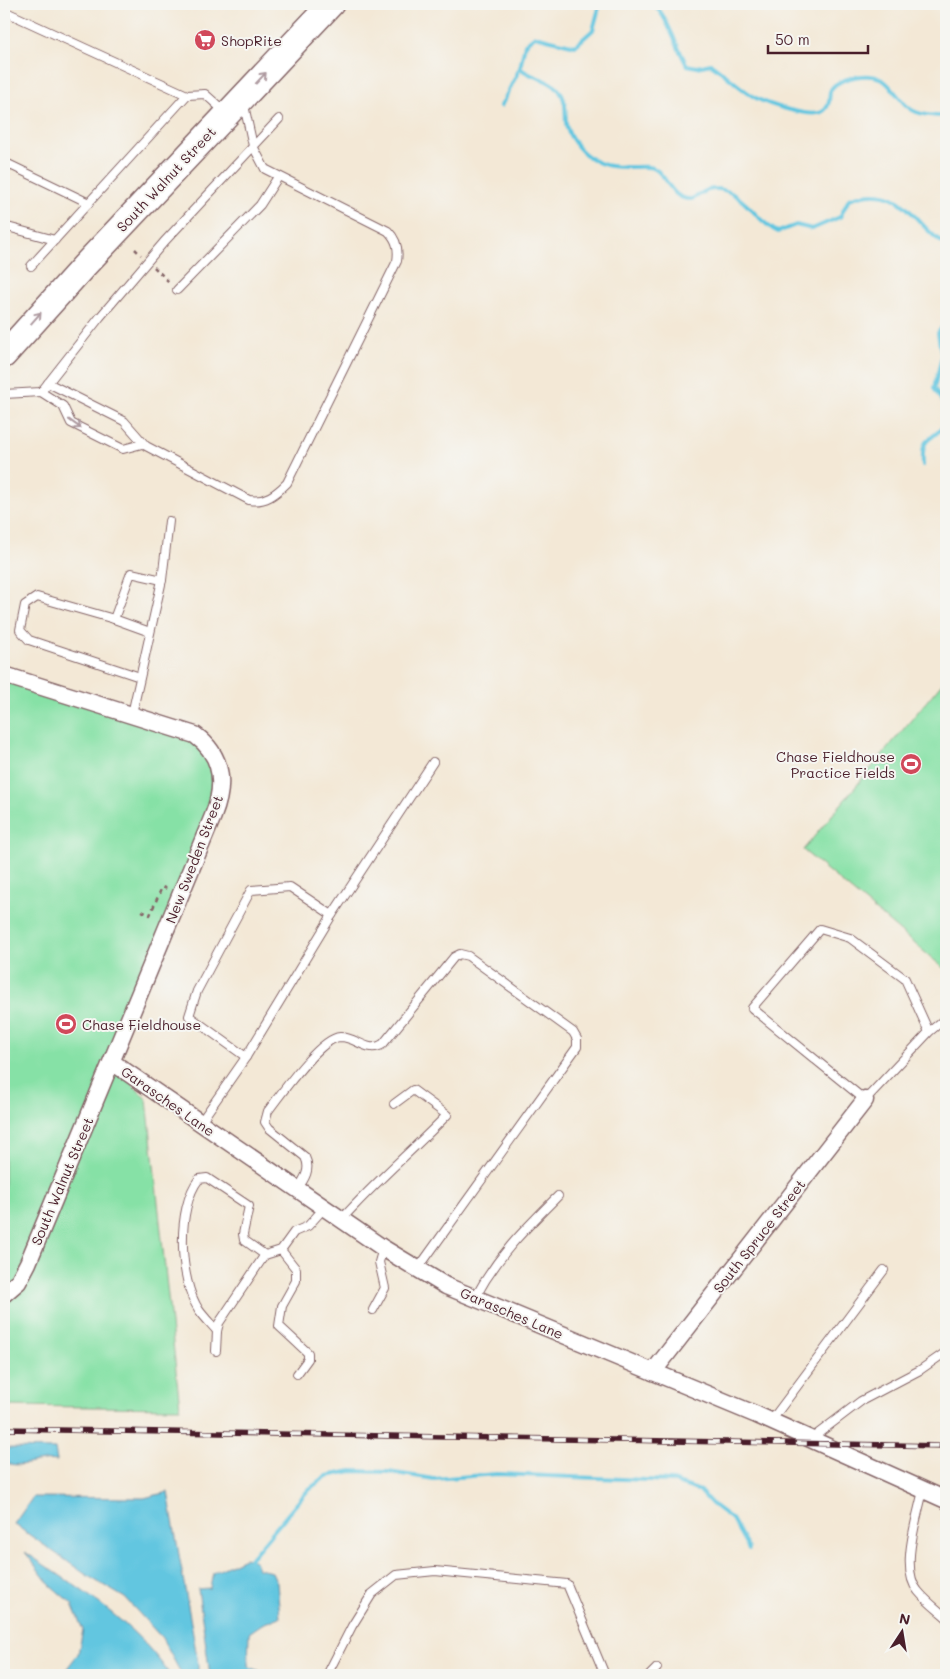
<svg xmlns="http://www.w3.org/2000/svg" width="950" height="1679" font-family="Mali,sans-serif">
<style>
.green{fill:#86e1a6;stroke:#688068}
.water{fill:#62c6e0;stroke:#567286}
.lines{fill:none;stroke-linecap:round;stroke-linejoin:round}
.stream{stroke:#62c6e0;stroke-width:4}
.service-casing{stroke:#856567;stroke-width:10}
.minor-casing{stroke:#856567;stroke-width:19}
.primary-casing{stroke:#856567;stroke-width:28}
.path{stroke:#856567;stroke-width:2.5;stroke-dasharray:4 4;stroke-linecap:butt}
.service{stroke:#fff;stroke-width:8}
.minor{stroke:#fff;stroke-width:16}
.primary{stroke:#fff;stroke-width:25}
.rail-casing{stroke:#4a1f2b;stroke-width:5.5}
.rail{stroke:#f6f6f2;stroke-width:4;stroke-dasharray:11;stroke-linecap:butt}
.oneway{stroke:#ae9aa0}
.labels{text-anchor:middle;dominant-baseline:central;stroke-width:4;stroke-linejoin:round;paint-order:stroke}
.poi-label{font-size:14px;fill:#4a1f2b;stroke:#f6f6f2;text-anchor:start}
.street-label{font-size:14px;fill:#4a1f2b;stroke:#f6f6f2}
</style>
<rect width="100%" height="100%" fill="#f6f6f2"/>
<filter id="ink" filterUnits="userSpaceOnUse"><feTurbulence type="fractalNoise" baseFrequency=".02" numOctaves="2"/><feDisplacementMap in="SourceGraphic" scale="10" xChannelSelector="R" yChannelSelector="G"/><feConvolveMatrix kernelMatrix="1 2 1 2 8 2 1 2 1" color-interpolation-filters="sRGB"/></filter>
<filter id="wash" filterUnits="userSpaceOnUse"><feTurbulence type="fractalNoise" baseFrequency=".0096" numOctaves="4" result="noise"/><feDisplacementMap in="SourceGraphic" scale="20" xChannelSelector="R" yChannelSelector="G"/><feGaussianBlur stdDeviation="1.12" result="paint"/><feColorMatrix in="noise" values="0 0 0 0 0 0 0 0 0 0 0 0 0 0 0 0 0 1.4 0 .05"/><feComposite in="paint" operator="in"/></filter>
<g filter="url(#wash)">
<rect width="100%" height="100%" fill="#f3e8d6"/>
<g class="green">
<polygon points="4,675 195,735 221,782 112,1062 147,1100 180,1408 4,1406"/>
<polygon points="946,678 946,970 803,850"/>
</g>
<g class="water">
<path d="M 4,1448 L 55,1449 L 57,1461 C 39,1458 21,1470 4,1462 Z"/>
<polygon points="168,1492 198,1663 198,1675 182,1675 162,1638 125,1598 88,1576 14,1524 33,1497 144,1498"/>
<path d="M 25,1552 C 78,1588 134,1621 170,1675 L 67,1675 L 68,1667 L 78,1654 L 83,1630 L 72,1604 L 49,1584 Z"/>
<polygon points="245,1558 255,1561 258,1569 272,1572 277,1583 280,1617 262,1624 249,1633 248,1666 260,1671 260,1675 210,1675 198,1589 210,1588 213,1573"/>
</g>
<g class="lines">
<g class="stream">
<path d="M 653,4 C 666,13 677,49 687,65 L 697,67 L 711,64 C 726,74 740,89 756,98 C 769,105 810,118 822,112 C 830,107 829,100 830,92 C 833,80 859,75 870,76 C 891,76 898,105 916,112 C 926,116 936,116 946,116"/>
<path d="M 520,68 C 532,79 549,78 559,90 C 567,101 565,110 566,123 C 567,135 579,150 589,157 C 613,175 644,162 655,169 C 669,178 671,200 691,199 C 697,197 702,192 708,190 C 739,182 755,222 778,232 L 796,225 L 812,229 L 840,217 L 849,199 C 905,179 911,224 946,245"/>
<polyline points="501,106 520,68 525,44 535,36 575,46 593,30 600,4"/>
<polyline points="946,322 938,333 942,357 934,388 946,408"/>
<path d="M 923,465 C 921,431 932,445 946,422"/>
<polyline points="250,1559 309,1489 327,1476 352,1471 388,1472 434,1479 497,1474 672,1481 700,1491 712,1504 732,1519 749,1549"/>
</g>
</g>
</g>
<g filter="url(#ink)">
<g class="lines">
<g class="service-casing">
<g id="service">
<polyline points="4,11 187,95 205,94 224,111"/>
<polyline points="4,162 89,203"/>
<polyline points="4,226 55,240"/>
<polyline points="31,266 187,95"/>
<polyline points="177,290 260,205 278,177"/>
<path d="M 48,383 L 124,421 L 146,446 L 249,500 C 265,503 276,494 287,483 L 397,261 C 399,249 397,240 388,231 L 265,169 L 253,146 L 244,105"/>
<polyline points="41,392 63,406 71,423 123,449 142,444"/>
<polyline points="4,394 41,392 100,317 164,242 279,119"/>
<polyline points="114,619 150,632"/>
<polyline points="140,677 29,640 20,630 25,605 37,597 114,619 131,573 162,580"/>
<polyline points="132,714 162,580 169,521"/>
<polyline points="929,1032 905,979 850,938 820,929 752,1008 865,1100 929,1032 946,1018"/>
<polyline points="246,1057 189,1016 197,991 251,890 290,887 332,915"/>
<polyline points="200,1123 246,1057 332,915 433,762"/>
<path d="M 297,1189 C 305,1179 311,1169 305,1157 L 269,1128 L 265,1122 L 268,1111 C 281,1094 320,1038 340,1037 C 357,1037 367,1054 383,1044 L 454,957 L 460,954 L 468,956 L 573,1032 L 577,1039 L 577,1047 L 417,1270"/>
<path d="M 342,1219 C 375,1182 413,1150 447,1115 L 413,1090 L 394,1104"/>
<polyline points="281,1250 296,1269 296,1281 282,1306 279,1326 308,1353 308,1359 297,1374"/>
<path d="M 475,1298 C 498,1255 524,1230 558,1196"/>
<polyline points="373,1310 385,1288 379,1262 383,1248"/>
<path d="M 217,1331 C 211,1324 204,1317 199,1310 C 179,1280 176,1208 199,1179 L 207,1178 L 249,1206 L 243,1234 L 244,1240 L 265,1255"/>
<polyline points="216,1351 217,1331 219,1323 262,1259 265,1255 281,1250 294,1232 308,1226 325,1207"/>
<polyline points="771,1421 884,1270"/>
<polyline points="811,1439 861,1401 920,1370 946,1352"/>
<path d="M 923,1490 C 918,1516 899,1569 918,1591 C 926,1601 937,1609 946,1617"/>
<polyline points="327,1675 352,1626 372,1594 396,1575 435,1571 567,1584 605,1675"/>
<polyline points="650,1675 657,1668"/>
</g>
</g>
<g class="minor-casing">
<g id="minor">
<path d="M 4,675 L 195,735 C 224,756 225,786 213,816 L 28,1263 L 18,1282 L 4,1294"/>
<polyline points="112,1062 383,1248 446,1286 757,1415 946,1500"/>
<polyline points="653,1372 865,1100"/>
</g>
</g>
<g class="primary-casing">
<polyline id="primary" points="4,355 84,266 331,4"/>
</g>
<g class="path">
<polyline points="135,249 141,255"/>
<polyline points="154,267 170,283"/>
<polyline points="142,911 150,915 162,887 167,889"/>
</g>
<use href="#service" class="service"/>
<use href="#minor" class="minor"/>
<use href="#primary" class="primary"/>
<g class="rail-casing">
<polyline id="rail" points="4,1429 946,1446"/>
</g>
<use href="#rail" class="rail"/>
</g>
<defs><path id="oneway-shaft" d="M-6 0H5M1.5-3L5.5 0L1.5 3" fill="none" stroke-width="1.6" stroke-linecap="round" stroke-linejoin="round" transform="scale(1.25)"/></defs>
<g class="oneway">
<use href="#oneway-shaft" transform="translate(261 78) rotate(-47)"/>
<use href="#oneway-shaft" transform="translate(36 318) rotate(-49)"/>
<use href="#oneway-shaft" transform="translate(75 424) rotate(36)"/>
</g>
</g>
<defs>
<g id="supermarket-disc" transform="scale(1.125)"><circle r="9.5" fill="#d1495b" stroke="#f6f6f2"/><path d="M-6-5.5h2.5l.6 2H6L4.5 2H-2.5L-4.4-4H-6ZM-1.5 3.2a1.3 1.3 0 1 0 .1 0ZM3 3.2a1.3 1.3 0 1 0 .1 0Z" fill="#fff"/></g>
<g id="stadium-disc" transform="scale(1.125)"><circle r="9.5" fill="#d1495b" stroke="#f6f6f2"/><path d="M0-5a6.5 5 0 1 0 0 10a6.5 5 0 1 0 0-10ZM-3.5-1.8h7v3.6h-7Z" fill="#fff"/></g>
</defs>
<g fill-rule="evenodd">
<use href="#supermarket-disc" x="205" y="40"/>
<use href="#stadium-disc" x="911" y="764"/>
<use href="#stadium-disc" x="66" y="1024"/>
</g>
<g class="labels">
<g class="poi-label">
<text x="221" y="40">ShopRite</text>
<text x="895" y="756" text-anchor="end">Chase Fieldhouse<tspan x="895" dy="16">Practice Fields</tspan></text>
<text x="82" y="1024">Chase Fieldhouse</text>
</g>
<g class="street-label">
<text transform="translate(166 179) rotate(-47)">South Walnut Street</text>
<text transform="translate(194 859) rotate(-69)">New Sweden Street</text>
<text transform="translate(168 1101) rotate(35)">Garasches Lane</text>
<text transform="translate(62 1181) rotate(-67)">South Walnut Street</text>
<text transform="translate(759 1236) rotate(-52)">South Spruce Street</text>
<text transform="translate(512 1313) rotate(23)">Garasches Lane</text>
</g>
</g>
<rect width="950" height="1679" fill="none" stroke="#f6f6f2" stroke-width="20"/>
<g transform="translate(902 1632) rotate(12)" stroke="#f6f6f2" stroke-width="4" paint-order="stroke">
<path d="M0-4L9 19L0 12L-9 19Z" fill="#4a1f2b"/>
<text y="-8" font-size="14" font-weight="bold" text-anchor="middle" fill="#4a1f2b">N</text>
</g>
<path d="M768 45v8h100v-8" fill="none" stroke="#4a1f2b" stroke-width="2.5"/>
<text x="775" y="45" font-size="15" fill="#4a1f2b" stroke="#f6f6f2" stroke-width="4" paint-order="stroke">50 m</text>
</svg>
